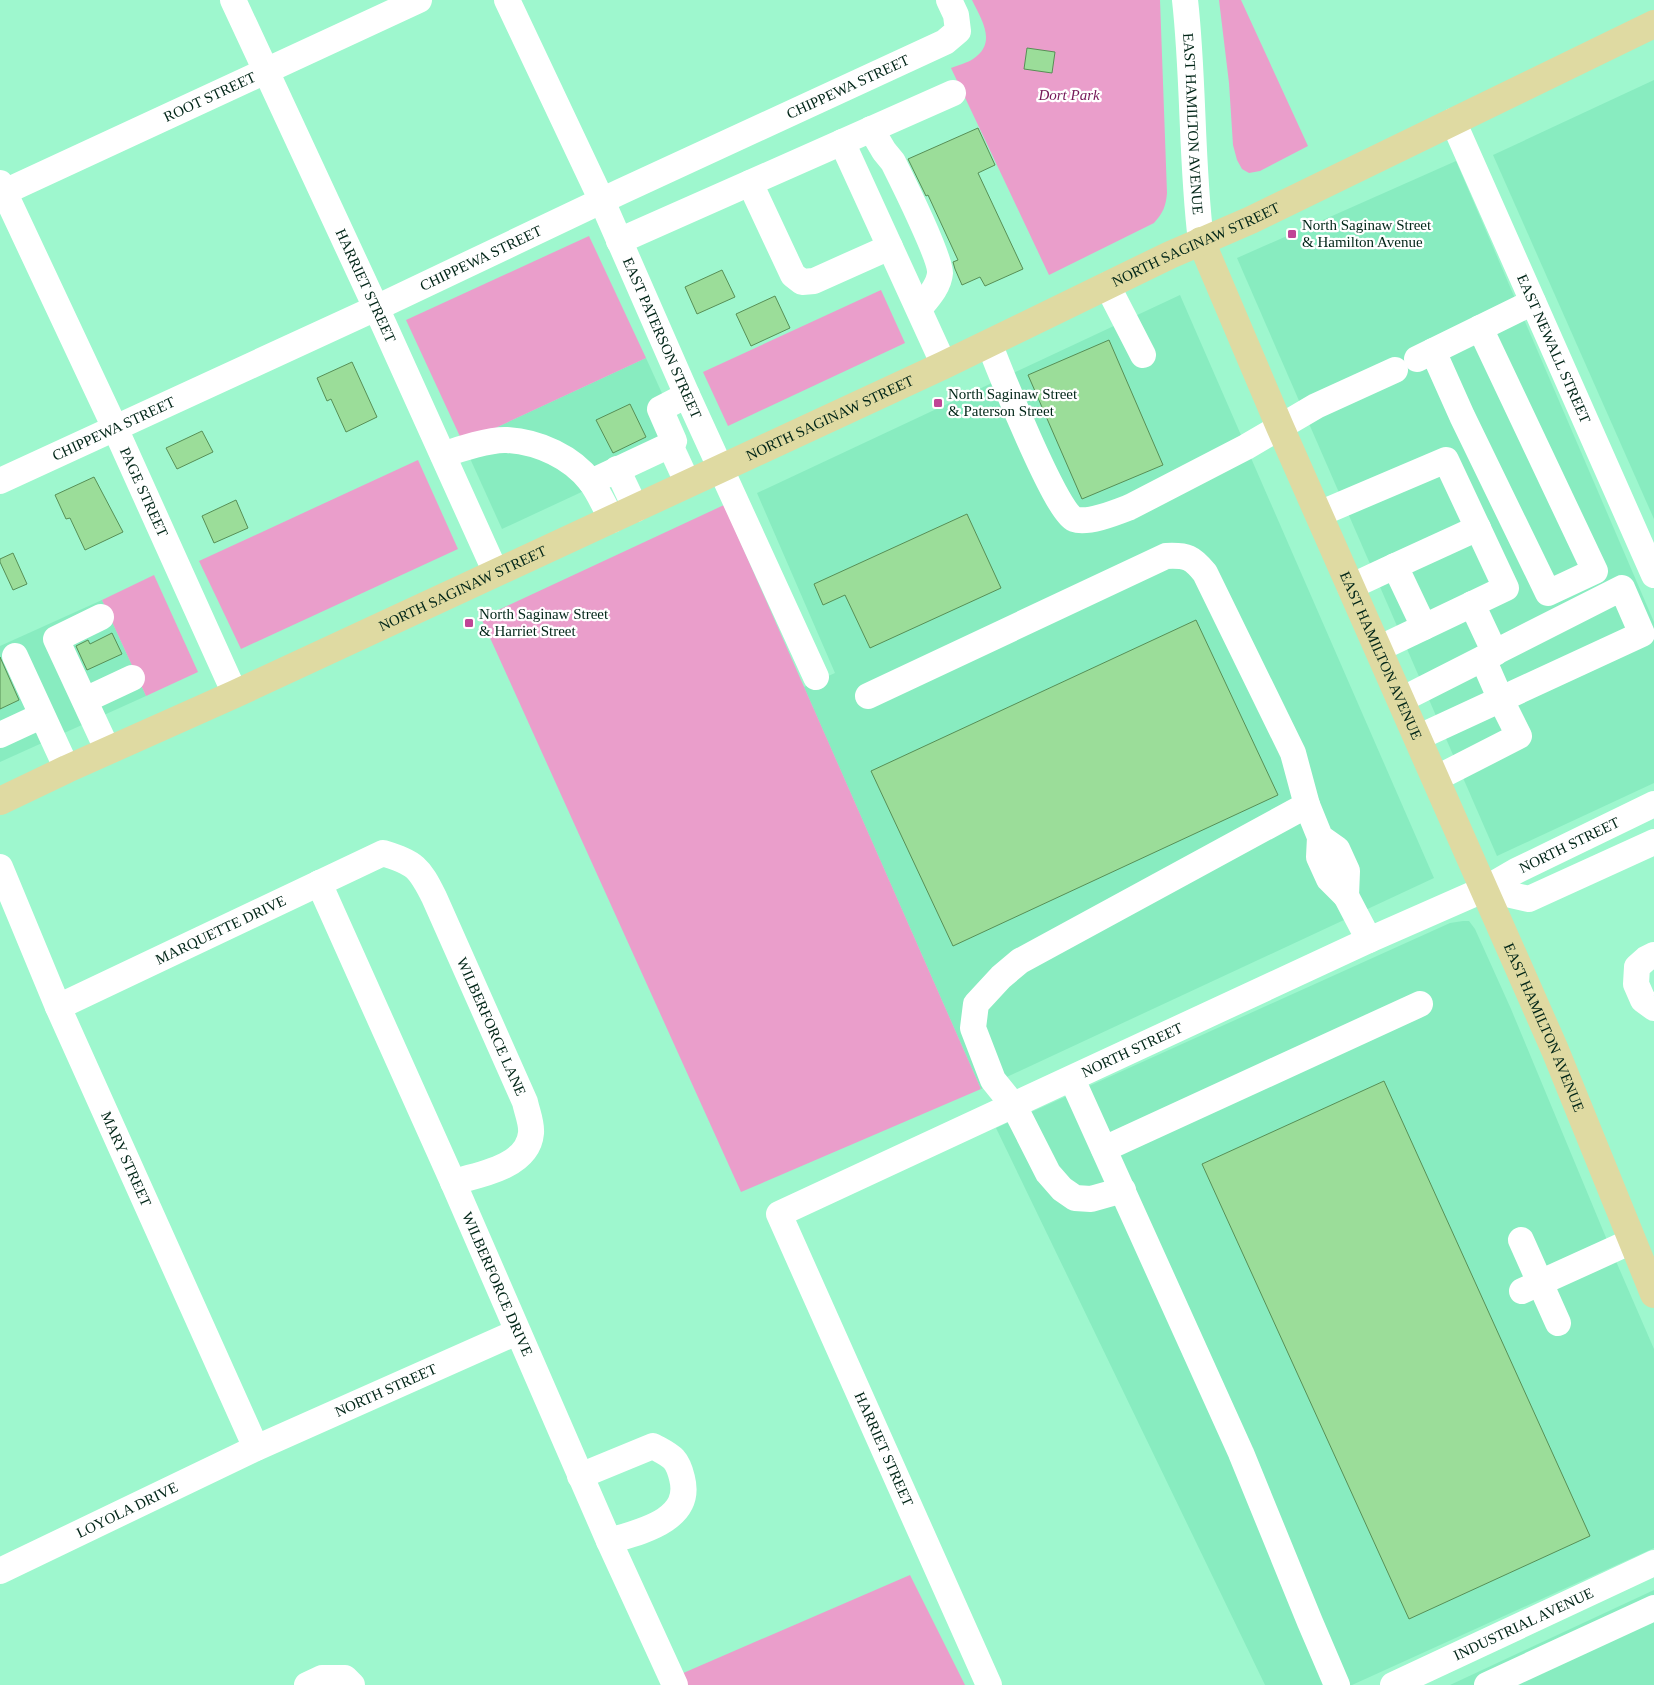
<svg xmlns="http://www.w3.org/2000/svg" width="1654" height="1685" font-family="Georgia,serif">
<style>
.built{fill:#88ecc0}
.green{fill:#ea9ecb}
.building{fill:#9bdd99;stroke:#578f56}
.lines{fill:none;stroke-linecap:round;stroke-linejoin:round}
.minor{stroke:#fff;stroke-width:26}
.major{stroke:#dfdaa2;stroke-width:28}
.poi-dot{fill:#c04596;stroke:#fff;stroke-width:2}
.labels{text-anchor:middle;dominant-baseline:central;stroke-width:4.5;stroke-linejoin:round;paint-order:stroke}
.street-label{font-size:15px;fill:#002517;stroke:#fff}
.park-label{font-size:15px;font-style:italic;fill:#751758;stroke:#fff}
.poi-label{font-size:15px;fill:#002517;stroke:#fff;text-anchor:start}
</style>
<rect width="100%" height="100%" fill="#9ef7ce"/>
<g class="built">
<polygon points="1654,80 1654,519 1493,155"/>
<polygon points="1456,161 1654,622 1654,783 1497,856 1237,258"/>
<polygon points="1180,295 1434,878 981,1089 804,687 835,673 757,493"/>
<polygon points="646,358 685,444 502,529 463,443"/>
<polygon points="102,600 146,696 0,762 0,646"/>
<polygon points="1463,921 1469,921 1475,929 1511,1009 1612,1252 1654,1349 1654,1548 1352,1685 1265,1685 996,1128 1450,923"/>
<polygon points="1654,1590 1654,1685 1450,1685"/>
</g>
<g class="green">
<path d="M 972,0 L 1160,0 L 1167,193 C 1166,206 1163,213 1154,223 L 1049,275 L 951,68 C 958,65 967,63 973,59 C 998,43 981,19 972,0 Z"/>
<polygon points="1219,0 1241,0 1308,146 1260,171 1249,173 1242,169 1237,160 1233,145 1229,83"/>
<polygon points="589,236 646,358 463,443 406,320"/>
<polygon points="881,290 905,343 728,426 703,372"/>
<polygon points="418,460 458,549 241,649 199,561"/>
<polygon points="724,505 981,1089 741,1192 481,618"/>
<polygon points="154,575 198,672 146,696 102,600"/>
<polygon points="910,1575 965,1685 685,1685 681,1674"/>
</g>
<g class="building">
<polygon points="1027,48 1055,52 1052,73 1024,69"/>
<polygon points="978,128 995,165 978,173 1023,269 985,286 980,277 962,285 955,269 953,262 958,260 928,195 926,196 908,159"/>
<polygon points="722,270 735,297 697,314 685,287"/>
<polygon points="775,296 790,328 751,346 736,314"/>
<polygon points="1109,340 1163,465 1082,499 1028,375"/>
<polygon points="352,362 377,417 346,432 331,399 327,401 317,378"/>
<polygon points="630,404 646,437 613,453 596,420"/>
<polygon points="202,431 213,452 177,469 166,448"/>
<polygon points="94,477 123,532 85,550 70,518 66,519 55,495"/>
<polygon points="236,500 248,528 214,543 202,516"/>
<polygon points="967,514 1001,588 870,648 845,595 823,605 814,584"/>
<polygon points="13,553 27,584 13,590 0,562 0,559"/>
<polygon points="1196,620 1278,795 953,946 871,771"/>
<polygon points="112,633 122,654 87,670 76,646 88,640 90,644"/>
<polygon points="0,657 19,700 0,709"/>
<polygon points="1384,1081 1590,1536 1409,1619 1202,1164"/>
</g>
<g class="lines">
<g class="minor">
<path id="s1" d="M 233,0 L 384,325 L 496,573"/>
<path id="s2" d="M 507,0 L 602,201 L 687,395 L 816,677"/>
<path id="s3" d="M 1185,0 C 1194,80 1191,161 1201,241"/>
<path id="s4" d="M 1453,121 L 1654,575"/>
<path d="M 871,129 L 884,151 L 893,162 C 902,180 941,258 940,273 C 939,287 927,299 919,309"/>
<polyline points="842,142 944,365"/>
<path id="s5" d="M 0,183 L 115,428 L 235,694"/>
<polyline points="750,183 793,275 802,282 814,281 890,247"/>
<path id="s6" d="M 0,194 L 419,0"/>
<polyline points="619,241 953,93"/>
<polyline points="1107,285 1143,355"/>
<path d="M 989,343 C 999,369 1056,512 1074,519 C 1088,524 1117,512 1130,507 L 1246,447 L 1316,406 L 1395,370"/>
<polyline points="1433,351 1462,416 1548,593 1595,571 1480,328"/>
<polyline points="1417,359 1533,302"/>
<polyline points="670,445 688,484"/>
<path d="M 443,455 C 459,449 491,439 507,440 C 539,442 572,457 591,482 C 599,493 605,507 612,520"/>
<polyline points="617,469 636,509"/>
<path id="s7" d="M 0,481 L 376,308 L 620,192 L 945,42 L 958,31 L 956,15 L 949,0"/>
<polyline points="591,482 670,445 674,441 660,409 687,395"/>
<polyline points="1319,514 1446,460 1506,588 1378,649"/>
<polyline points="1350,587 1395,566"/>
<polyline points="1472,604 1495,653"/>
<polyline points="101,617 56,639 108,751"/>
<polyline points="1424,627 1395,566 1478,528"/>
<polyline points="15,656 67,769"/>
<path d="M 868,696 L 1166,556 C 1187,555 1192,557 1205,573 L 1293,753 L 1307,805"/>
<polyline points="85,700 132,678"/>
<polyline points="1401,700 1622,588 1642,634 1417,738"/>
<polyline points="0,735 41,716"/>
<polyline points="1435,779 1519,736 1501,700 1483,659"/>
<path id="s8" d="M 0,867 L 58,1007 L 256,1448"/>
<path id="s9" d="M 319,883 L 453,1182 L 609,1541 L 675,1685"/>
<polyline points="1485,889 1529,899 1654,842"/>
<polyline points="1346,896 1369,940"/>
<polyline points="1654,955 1646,959 1637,967 1636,984 1643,1000 1654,1008"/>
<path id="s10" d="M 58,1007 L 383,853 C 415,863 419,867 434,897 L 525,1102 C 527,1112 532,1123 531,1133 C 528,1167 479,1175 453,1182"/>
<polyline points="1072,1079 1241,1453 1310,1622 1337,1685"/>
<polyline points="1104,1149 1420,1004"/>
<polyline points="1123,1190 1091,1199 1075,1198 1062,1189 1048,1173 1014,1106 993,1080 973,1028 976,1004 1001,977 1020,961 1307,805 1320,837 1319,857 1329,879 1346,896 1347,871 1337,849 1320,837"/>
<polyline points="1521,1240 1558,1323"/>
<polyline points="1522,1291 1632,1241"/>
<path d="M 580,1476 L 653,1446 C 671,1456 677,1457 682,1478 C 693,1521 639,1532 609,1541"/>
<path id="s11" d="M 0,1571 L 256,1448 L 517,1332"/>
<polyline points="307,1685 322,1678 345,1678 352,1685"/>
<path id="s12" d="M 989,1685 L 779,1214 L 1369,940 L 1485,889 L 1516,871 L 1654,804"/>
<path id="s13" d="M 1393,1685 L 1654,1563"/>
<polyline points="1487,1685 1654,1608"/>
</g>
<g class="major">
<path id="s14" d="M 1201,241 L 1280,427 L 1555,1050 L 1654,1294"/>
<path id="s15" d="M 0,801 L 67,769 L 235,694 L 944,365 L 1170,255 L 1251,220 L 1654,24"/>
</g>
</g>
<g class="poi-dot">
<rect x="1287" y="229" width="10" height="10" rx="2.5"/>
<rect x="933" y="398" width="10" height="10" rx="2.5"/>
<rect x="464" y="618" width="10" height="10" rx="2.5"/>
</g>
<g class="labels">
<g class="street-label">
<text stroke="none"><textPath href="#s7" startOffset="935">CHIPPEWA STREET</textPath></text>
<text stroke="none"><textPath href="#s6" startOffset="231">ROOT STREET</textPath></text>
<text stroke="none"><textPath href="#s3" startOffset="124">EAST HAMILTON AVENUE</textPath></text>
<text stroke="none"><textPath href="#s15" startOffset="1319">NORTH SAGINAW STREET</textPath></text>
<text stroke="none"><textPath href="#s7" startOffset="530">CHIPPEWA STREET</textPath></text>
<text stroke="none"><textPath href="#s1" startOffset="315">HARRIET STREET</textPath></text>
<text stroke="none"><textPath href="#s2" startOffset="372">EAST PATERSON STREET</textPath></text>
<text stroke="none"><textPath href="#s4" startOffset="249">EAST NEWALL STREET</textPath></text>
<text stroke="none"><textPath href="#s15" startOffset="914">NORTH SAGINAW STREET</textPath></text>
<text stroke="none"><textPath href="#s7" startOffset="125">CHIPPEWA STREET</textPath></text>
<text stroke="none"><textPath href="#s5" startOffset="341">PAGE STREET</textPath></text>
<text stroke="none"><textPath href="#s15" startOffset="509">NORTH SAGINAW STREET</textPath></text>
<text stroke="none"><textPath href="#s14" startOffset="452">EAST HAMILTON AVENUE</textPath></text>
<text stroke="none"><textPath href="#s12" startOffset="1388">NORTH STREET</textPath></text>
<text stroke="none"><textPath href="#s10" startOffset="180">MARQUETTE DRIVE</textPath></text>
<text stroke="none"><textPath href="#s10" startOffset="572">WILBERFORCE LANE</textPath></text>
<text stroke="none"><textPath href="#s14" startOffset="858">EAST HAMILTON AVENUE</textPath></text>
<text stroke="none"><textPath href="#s12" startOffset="905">NORTH STREET</textPath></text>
<text stroke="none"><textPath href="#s8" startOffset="318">MARY STREET</textPath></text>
<text stroke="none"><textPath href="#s9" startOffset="439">WILBERFORCE DRIVE</textPath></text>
<text stroke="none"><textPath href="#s11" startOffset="426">NORTH STREET</textPath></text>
<text transform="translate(884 1449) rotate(66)">HARRIET STREET</text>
<text stroke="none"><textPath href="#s11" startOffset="141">LOYOLA DRIVE</textPath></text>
<text stroke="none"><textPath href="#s13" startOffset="144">INDUSTRIAL AVENUE</textPath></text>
</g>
<g class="park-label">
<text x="1069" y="95">Dort Park</text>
</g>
<g class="poi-label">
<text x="1302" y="225">North Saginaw Street<tspan x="1302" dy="17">&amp; Hamilton Avenue</tspan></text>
<text x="948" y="394">North Saginaw Street<tspan x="948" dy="17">&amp; Paterson Street</tspan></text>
<text x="479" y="614">North Saginaw Street<tspan x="479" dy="17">&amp; Harriet Street</tspan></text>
</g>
</g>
</svg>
